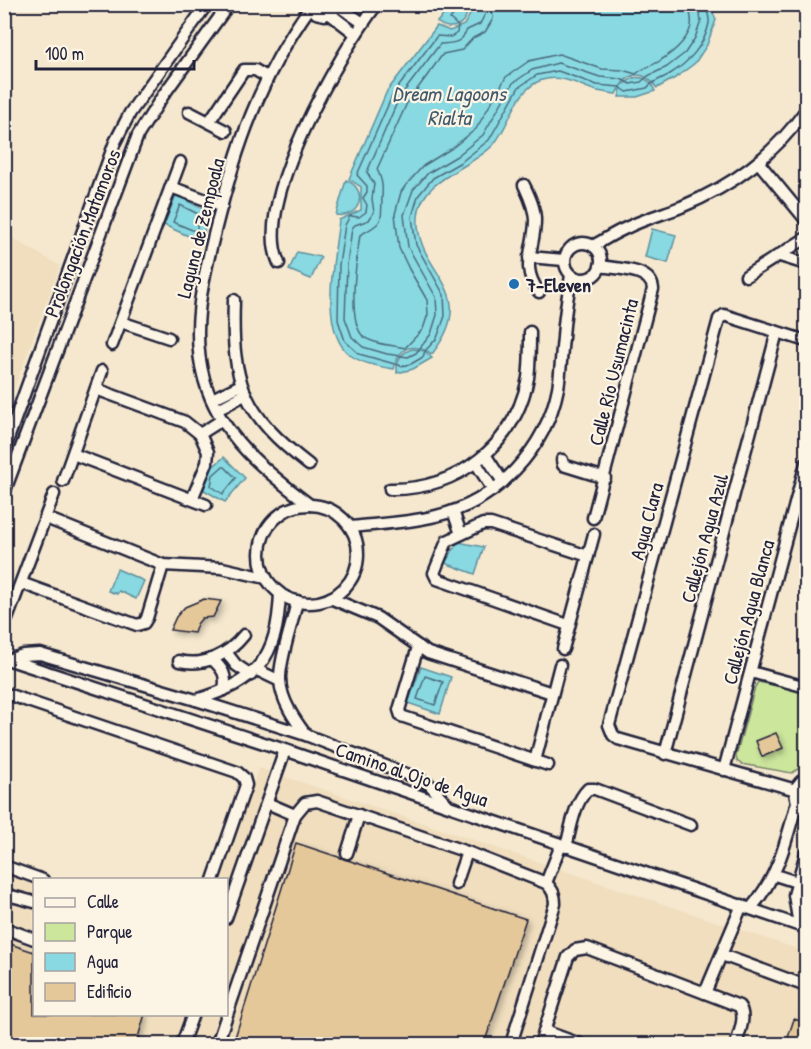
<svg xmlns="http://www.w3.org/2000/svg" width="811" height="1049" font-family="'Patrick Hand',sans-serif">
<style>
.built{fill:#f0debe}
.green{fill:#cce69c;stroke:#77846c;stroke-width:1.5}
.water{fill:#88d9e1;stroke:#5f909f;stroke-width:1.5}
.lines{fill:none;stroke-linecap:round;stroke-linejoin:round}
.shore{stroke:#4b6b7d;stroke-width:1.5}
.building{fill:#e4c899;stroke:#22223b;stroke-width:1.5;filter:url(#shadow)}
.minor-casing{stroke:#22223b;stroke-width:15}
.minor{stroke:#fcf5e5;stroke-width:10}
.poi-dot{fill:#1f6fb2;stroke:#fcf5e5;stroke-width:2}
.labels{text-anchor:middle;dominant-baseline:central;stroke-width:4.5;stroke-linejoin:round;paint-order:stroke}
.street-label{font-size:20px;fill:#22223b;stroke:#fcf5e5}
.poi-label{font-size:20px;font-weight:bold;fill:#22223b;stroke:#fcf5e5;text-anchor:start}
.water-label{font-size:21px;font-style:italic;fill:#41596d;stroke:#fcf5e5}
</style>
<defs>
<filter id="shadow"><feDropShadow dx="3" dy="3" stdDeviation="3" flood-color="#0004"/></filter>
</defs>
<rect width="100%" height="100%" fill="#f5e8ce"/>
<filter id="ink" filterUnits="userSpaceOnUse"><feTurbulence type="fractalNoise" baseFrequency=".0167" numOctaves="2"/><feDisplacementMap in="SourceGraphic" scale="12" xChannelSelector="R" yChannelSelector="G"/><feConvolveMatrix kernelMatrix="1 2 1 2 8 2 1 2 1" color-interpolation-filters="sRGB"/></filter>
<g filter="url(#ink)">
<g class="built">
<polygon points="5,234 60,266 5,413"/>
<polygon points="259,768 806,952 806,1044 5,1044 4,869 34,880 34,1014 226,1014 226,880 216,879"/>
</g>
<polygon class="green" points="758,682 806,692 806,764 792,773 741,764 737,761 736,756 755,687"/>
<g class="water">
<path d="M 454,4 L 467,5 C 470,23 452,34 437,22 Z"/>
<path d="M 469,5 L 710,5 L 716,20 L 707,45 L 695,63 L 675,78 L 657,88 C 642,67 626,73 616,94 C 609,93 601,92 594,90 C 576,84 561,74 542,80 C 515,89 511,124 494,144 C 472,169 420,178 418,217 C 414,273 484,288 432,354 C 413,342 399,346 394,369 C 380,367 361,363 350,355 C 318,330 335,255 339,220 L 361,210 L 361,187 L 349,179 L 387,91 L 437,26 L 450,31 L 464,25 L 471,13 Z"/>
<path d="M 633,78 C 644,76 651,81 655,91 L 637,97 L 619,97 L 622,85 Z"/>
<path d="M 346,180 C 369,189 361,219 336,215 Z"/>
<polygon points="176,195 205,210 204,243 164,225"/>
<polygon points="652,229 676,235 668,263 645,257"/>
<polygon points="297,252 321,257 311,279 289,270"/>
<path d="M 413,349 L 425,351 L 432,358 L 413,369 L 397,373 C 396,360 401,352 413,349 Z"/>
<polygon points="224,457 245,478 225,502 204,490 207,472"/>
<polygon points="458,542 484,547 475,574 445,563"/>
<polygon points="117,569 144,581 136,599 119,591 117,594 108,591"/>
<polygon points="421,667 451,677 440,714 408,703"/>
</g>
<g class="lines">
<g class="shore">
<path d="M 457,4 L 458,9 L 450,19 L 458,26 L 457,33 L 451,37 L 437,36 L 393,94 L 357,175 L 367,186 L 367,192 L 363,198 L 367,205 L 366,212 L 359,217 L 350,216 L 345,225 L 339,265 L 338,320 L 345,341 L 359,354 L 402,366 L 411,364 L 423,357 L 425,351 L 437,338 L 445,316 L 444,295 L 416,245 L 412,217 L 418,196 L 433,178 L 461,162 L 489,140 L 519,87 L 537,75 L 558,71 L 597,85 L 620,87 L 627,92 L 647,88 C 652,81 662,79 670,74 C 688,63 705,45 709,23 C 710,17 706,10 705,4"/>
<path d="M 482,4 L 485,14 L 480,24 L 467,30 C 461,44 453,43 440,44 L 399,98 L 367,172 L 374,184 L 372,199 L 374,212 L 369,220 L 355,225 L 352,228 L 347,265 L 345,318 L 352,337 L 363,347 L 387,354 L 408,357 L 416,353 L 431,334 L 437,315 L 436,297 L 408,247 L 404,215 L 413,190 L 428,173 L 457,156 L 483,135 L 513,83 L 532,70 L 558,63 L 600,77 L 621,79 L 630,84 L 641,82 L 648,76 L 667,67 L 685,53 L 695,38 L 701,21 L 697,4"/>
<path d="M 492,4 L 493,19 L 485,32 L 473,38 L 462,50 L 443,54 L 407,103 L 377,169 C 382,180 383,186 382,197 C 381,223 384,222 360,235 C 357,256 346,323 364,337 C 375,345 393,345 405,348 L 423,329 L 428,314 L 427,300 L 409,269 L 399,248 L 395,214 L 401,192 L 406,185 L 423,166 L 452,148 L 476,129 L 506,77 L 529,61 L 559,54 L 602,69 L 622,70 L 636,74 C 644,67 653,66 661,60 C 674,52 694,35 691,19 C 691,14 689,10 688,4"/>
<polygon points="180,205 198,214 197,232 173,222"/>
<polygon points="222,467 225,467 236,478 223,494 211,486 213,475"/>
<polygon points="425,676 443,682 435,705 417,699"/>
</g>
</g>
<g class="building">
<polygon points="204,599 221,601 213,617 202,618 197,624 194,633 170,630 176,617 185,607"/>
<polygon points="776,733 783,748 762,757 756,741"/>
<polygon points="296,843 526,919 484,1044 233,1044"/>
<polygon points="4,942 34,952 34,1014 145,1014 136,1044 39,1044 4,1034"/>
<polygon points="794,1019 807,1023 807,1044 786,1044"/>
</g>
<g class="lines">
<g class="minor-casing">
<g id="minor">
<polyline points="310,4 316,13 325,15 334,10 337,4"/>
<polyline points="337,5 363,23"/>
<polyline points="330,14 356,34"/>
<polyline points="189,112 226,131"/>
<polyline points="209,122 244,70 255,70 267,77"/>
<polyline points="759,163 806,220"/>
<path d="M 524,185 C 529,196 535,208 535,220 C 535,249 519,266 539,292"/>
<polyline points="171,187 222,206"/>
<circle cx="583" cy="261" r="18"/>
<path d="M 593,246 C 604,240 614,233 626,228 C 644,219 663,214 681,207 C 734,185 773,156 806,110"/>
<polyline points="780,256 806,264"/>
<polyline points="529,257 564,260"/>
<path d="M 279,263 C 251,204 340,53 377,4"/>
<polyline points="746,276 806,238"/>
<path d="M 234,300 C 231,383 243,414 309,465"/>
<polyline points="121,322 169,338"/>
<polyline points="112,345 180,162"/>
<polyline points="96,389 185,422 200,434 208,452 207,463 192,499"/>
<polyline points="212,399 241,385"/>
<polyline points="217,410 246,394"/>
<polyline points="200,434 222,420"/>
<polyline points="4,450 115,142 130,113 207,4"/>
<polyline points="73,454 206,505"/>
<polyline points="486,456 503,482"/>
<polyline points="562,460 563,465 605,478"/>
<polyline points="476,463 493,490"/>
<polyline points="63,481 102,371"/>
<path d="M 390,489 C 458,490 515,445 528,378 C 530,363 530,347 530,332"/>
<polyline points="4,493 138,135 162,97 229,4"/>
<path d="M 310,505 C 265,471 220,436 204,379 C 190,329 203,280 215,231 C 236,147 260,77 311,6"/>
<circle cx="309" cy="554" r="49"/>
<polyline points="453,511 461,534"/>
<polyline points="46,518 163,565 222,568 266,578"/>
<path d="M 593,518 L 653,289 C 651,268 617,269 600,266"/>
<path d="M 350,527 C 378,524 408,523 436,516 C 497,502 546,449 558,388 C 561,371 561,355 563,338 C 564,317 568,296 571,275"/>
<polyline points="21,583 137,625 144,623 147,618 163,565"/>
<polyline points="330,598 378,618 428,653 552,693"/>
<path d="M 297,601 C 293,623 279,660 280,680 C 281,700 294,719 306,735"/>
<polyline points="7,619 54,494"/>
<polyline points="568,625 437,579 434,573 447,541 483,524 491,524 588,556"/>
<polyline points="418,647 399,710 401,716 548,765"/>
<polyline points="563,649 594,534"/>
<polyline points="226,652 236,665 251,675"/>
<polyline points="4,658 285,750 806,928"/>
<path d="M 212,659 C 223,669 227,675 224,690"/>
<polyline points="8,660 23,655 40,654 196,700 306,735 419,779 429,784 448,805"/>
<path d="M 179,661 C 204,667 228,655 244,635"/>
<polyline points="257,670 280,681"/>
<polyline points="751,672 806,687"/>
<polyline points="4,693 237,772 244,778 246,785 213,880"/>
<path d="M 196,700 C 258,681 277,659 280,594"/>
<polyline points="665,754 777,332"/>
<polyline points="535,761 560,665"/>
<polyline points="724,770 806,463"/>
<path d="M 806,778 C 792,786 792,802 806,809"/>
<polyline points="796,790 618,739 613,735 609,725 719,319 724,315 806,341"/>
<polyline points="267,803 295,815"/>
<path d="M 566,847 C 571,828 574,803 588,789 L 595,789 L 691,825"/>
<polyline points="347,853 359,815"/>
<polyline points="4,866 43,880"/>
<polyline points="775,875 806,885"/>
<polyline points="546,883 561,845"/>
<polyline points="456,884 467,852"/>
<polyline points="4,894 34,902"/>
<path d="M 751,908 C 778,877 786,842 797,802"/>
<polyline points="226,918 285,750"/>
<polyline points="799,925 794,895 806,853"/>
<polyline points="4,928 34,939"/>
<polyline points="722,955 806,986"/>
<path d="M 705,993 L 739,1006 C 747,1016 739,1033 736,1044"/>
<polyline points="544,1031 580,1044"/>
<polyline points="182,1044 193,1014"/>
<path d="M 217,1044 L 295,815 L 305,803 L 317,801 L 467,852 L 546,883 C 553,890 555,895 555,904 L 511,1044"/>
<polyline points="540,1044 568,957 575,950 587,948 705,993 742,905"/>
</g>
</g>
<use href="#minor" class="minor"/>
</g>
</g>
<circle class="poi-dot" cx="514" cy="284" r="6"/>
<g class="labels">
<g class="street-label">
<text transform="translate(200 228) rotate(-76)">Laguna de Zempoala</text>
<text transform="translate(82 233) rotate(-69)">Prolongación Matamoros</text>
<text transform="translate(613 372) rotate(-76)">Calle Río Usumacinta</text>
<text transform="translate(646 521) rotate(-75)">Agua Clara</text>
<text transform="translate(704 538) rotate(-75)">Callejón Agua Azul</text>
<text transform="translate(748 612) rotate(-75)">Callejón Agua Blanca</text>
<text transform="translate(412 774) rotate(19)">Camino al Ojo de Agua</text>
</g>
<g class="poi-label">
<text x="526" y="284">7-Eleven</text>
</g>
<g class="water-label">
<text x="449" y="93">Dream Lagoons<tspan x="449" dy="24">Rialta</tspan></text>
</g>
</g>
<rect width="811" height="1049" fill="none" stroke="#fcf5e5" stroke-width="24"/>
<rect x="12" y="12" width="787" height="1025" fill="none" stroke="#22223b" stroke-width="2" filter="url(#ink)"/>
<rect x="33" y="878" width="195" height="138" fill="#fcf5e5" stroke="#a5a1a1" stroke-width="1.5"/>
<rect x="45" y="898" width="30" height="9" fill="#fcf5e5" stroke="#a5a1a1" stroke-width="1.5"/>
<text x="87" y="908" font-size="18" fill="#22223b">Calle</text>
<rect x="45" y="923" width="30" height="18" fill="#cce69c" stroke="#a5a1a1" stroke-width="1.5"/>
<text x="87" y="938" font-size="18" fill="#22223b">Parque</text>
<rect x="45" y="953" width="30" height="18" fill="#88d9e1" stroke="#a5a1a1" stroke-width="1.5"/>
<text x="87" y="968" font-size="18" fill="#22223b">Agua</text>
<rect x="45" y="983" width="30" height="18" fill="#e4c899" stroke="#a5a1a1" stroke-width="1.5"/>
<text x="87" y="998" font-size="18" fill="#22223b">Edificio</text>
<path d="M36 60v9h158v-9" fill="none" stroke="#22223b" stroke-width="3"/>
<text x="45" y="60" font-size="18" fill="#22223b" stroke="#fcf5e5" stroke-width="4.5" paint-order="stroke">100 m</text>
</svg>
